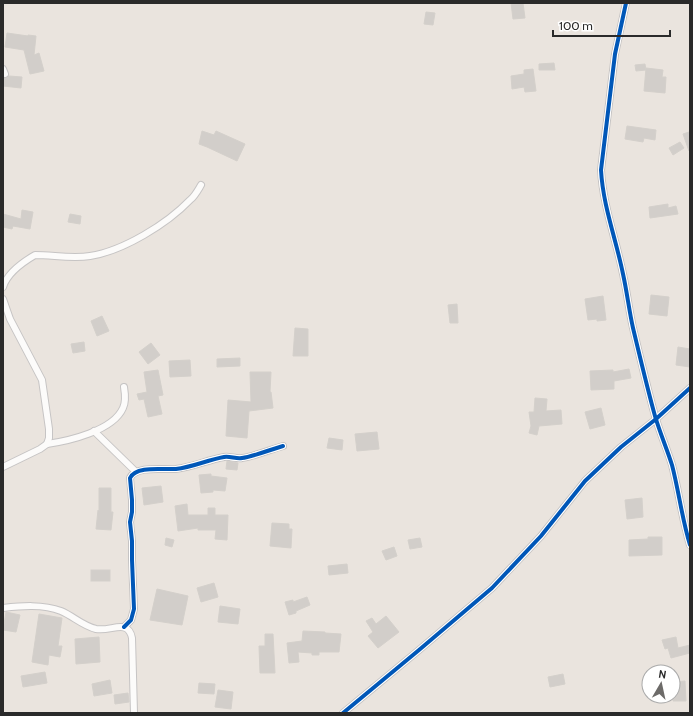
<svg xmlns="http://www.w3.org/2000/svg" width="693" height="716" font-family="Cabin,sans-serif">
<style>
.building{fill:#d2ceca;stroke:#d4d0cb}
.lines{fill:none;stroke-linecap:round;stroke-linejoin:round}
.minor-casing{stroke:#c6c4c4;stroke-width:8}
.minor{stroke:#fcfbfa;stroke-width:6}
.cycleway-casing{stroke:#fff;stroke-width:6}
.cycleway{stroke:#0057b8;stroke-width:4}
</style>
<rect width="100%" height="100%" fill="#eae4de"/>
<g class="building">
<polygon points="511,3 523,3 525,18 513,19"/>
<polygon points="426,12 435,13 433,25 424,24"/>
<polygon points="7,33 28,36 28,35 36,36 34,55 39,53 44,71 30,74 24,50 5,47"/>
<polygon points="554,63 555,70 539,70 539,64"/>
<polygon points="645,64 646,70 636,71 635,65"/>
<polygon points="646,68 663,70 662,77 666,77 665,93 644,91"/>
<polygon points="533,69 536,91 525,92 524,87 512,89 511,76 524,74 524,70"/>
<polygon points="9,76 22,77 21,88 3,86 3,78 6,78"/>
<polygon points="627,126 656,130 655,140 644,138 643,142 625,139"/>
<polygon points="202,131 214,135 216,131 245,144 237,161 207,147 199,144"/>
<polygon points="689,132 690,136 690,151 689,151 683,134"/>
<polygon points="680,142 684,148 673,155 669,148"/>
<polygon points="668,204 668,208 676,206 678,214 650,218 649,207"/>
<polygon points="22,210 33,212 30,229 13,226 12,229 3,227 3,214 21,219"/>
<polygon points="70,214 81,216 80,224 68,222"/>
<polygon points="651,295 669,297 667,316 649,314"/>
<polygon points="603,296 606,320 597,321 597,319 588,320 585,299"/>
<polygon points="457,304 458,323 450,323 448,305"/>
<polygon points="102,316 109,331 97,336 91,321"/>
<polygon points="295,328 308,329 308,356 293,356"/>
<polygon points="84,342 85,351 73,353 71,344"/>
<polygon points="151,343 160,355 148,364 139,352"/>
<polygon points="678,347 690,349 690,367 676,365"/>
<polygon points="240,358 240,366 217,367 217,359"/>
<polygon points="190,360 191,376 170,377 169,361"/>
<polygon points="629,369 631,378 614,381 614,389 591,390 590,371 613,370 613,372"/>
<polygon points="158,370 163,395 158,396 162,414 148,417 144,399 139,400 137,394 147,392 144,372"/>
<polygon points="250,372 271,372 270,392 271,392 273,408 249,411 247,438 226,436 228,400 251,402"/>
<polygon points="535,398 547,399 546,411 561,410 562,424 539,426 537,435 529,433 531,426 529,412 534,412"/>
<polygon points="601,408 605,425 590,429 585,412"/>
<polygon points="377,432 379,449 357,451 355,434"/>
<polygon points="329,438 343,440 342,450 327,448"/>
<polygon points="227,461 238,463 237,470 226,469"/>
<polygon points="211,474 211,476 227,478 225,491 213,490 213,492 201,493 199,475"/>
<polygon points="161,486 163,502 144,505 142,488"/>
<polygon points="99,488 111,488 111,512 113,512 111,530 96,529 98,510 99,511"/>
<polygon points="642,498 643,517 627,519 625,500"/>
<polygon points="187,504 188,515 208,515 208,508 215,508 215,515 228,515 227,540 215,539 216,530 198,530 198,528 178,531 175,506"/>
<polygon points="272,523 289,524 289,529 292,529 291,548 270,546"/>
<polygon points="648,537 662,537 662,555 629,556 629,540 648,539"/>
<polygon points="166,538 174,540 172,547 165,545"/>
<polygon points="420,538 422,547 410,549 408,540"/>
<polygon points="394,547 397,556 386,560 382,551"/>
<polygon points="347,564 348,573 329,575 328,566"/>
<rect x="91" y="570" width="19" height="11"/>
<polygon points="214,583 218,597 201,602 197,588"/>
<polygon points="157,589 188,596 182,625 150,620"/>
<polygon points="307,597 310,605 296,611 296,613 289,615 285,602 293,600 293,602"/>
<polygon points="220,606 240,609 238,624 218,622"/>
<polygon points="6,612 20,615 16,632 3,630"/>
<polygon points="39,614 62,618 58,646 62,646 60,657 49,655 48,665 32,662"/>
<polygon points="386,616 399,632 378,648 368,636 373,632 366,621 372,618 376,624"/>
<polygon points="303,631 325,632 325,633 341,634 339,652 319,652 319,655 312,655 312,653 298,652 299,662 289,663 287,643 302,641"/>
<polygon points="265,634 273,634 275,673 260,673 259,646 265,646"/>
<polygon points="99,637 100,662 76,664 75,639"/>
<polygon points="676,637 678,648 690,645 690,653 671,658 668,648 665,649 662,640"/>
<polygon points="45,672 47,683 23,687 21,676"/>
<polygon points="563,674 565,684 550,687 548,677"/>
<polygon points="110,680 112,693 94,696 92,684"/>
<polygon points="685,681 686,701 673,701 673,682"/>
<polygon points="199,683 215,684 214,694 198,693"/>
<polygon points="218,690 233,692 231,709 215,707"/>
<polygon points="128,693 129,702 115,704 114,695"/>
</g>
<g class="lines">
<g class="minor-casing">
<g id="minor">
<path d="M 626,3 L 615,54 L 601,170 C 603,206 616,239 623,274 C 627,292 629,310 633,328 C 640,357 647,387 655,416 C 660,433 667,449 672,465 C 679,492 682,519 690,545"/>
<polyline points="3,69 5,74"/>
<path d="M 3,287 C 7,274 23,262 35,255 C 53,255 72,259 90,256 C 123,251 167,224 190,200 C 195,196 198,190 201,185"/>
<polyline points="3,299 10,319 42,380 49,429 49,438 47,444 40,449 3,467"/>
<polyline points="94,431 135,471"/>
<path d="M 47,444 C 68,441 113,431 123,408 C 126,402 125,393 124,387"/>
<path d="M 3,608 C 21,606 43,604 61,611 C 73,616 83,626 96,629 C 111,632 128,618 132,638 L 134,713"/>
<path d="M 124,627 L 131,620 L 134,609 L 132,560 L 132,541 L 130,522 L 132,512 L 132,500 L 130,478 C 136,465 164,470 176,469 C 193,467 207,460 224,457 C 230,456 236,459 242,458 C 252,457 272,449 283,446"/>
<polyline points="343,713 419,650 492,588 541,536 585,481 621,447 656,419 690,388"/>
</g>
</g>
<use href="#minor" class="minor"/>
<g class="cycleway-casing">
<g id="cycleway">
<path d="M 626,3 L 615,54 L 601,170 C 603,206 616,239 623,274 C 627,292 629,310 633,328 C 640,357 647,387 655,416 C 660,433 667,449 672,465 C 679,492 682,519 690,545"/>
<path d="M 124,627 L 131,620 L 134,609 L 132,560 L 132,541 L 130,522 L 132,512 L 132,500 L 130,478 C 136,465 164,470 176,469 C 193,467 207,460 224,457 C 230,456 236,459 242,458 C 252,457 272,449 283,446"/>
<polyline points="343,713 419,650 492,588 541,536 585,481 621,447 656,419 690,388"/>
</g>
</g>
<use href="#cycleway" class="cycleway"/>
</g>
<rect width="693" height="716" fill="none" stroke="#2a2a2a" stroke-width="8"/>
<g transform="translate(661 684) rotate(9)"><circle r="19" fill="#ffffff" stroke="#aaaaaa"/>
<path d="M0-3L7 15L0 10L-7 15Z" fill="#6d6b69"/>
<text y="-6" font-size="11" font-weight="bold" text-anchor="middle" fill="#2a2a2a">N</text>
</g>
<path d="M553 30v6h117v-6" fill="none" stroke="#2a2a2a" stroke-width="2"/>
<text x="559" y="30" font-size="12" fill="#2a2a2a" stroke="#ffffff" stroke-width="3" paint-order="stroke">100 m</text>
</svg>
